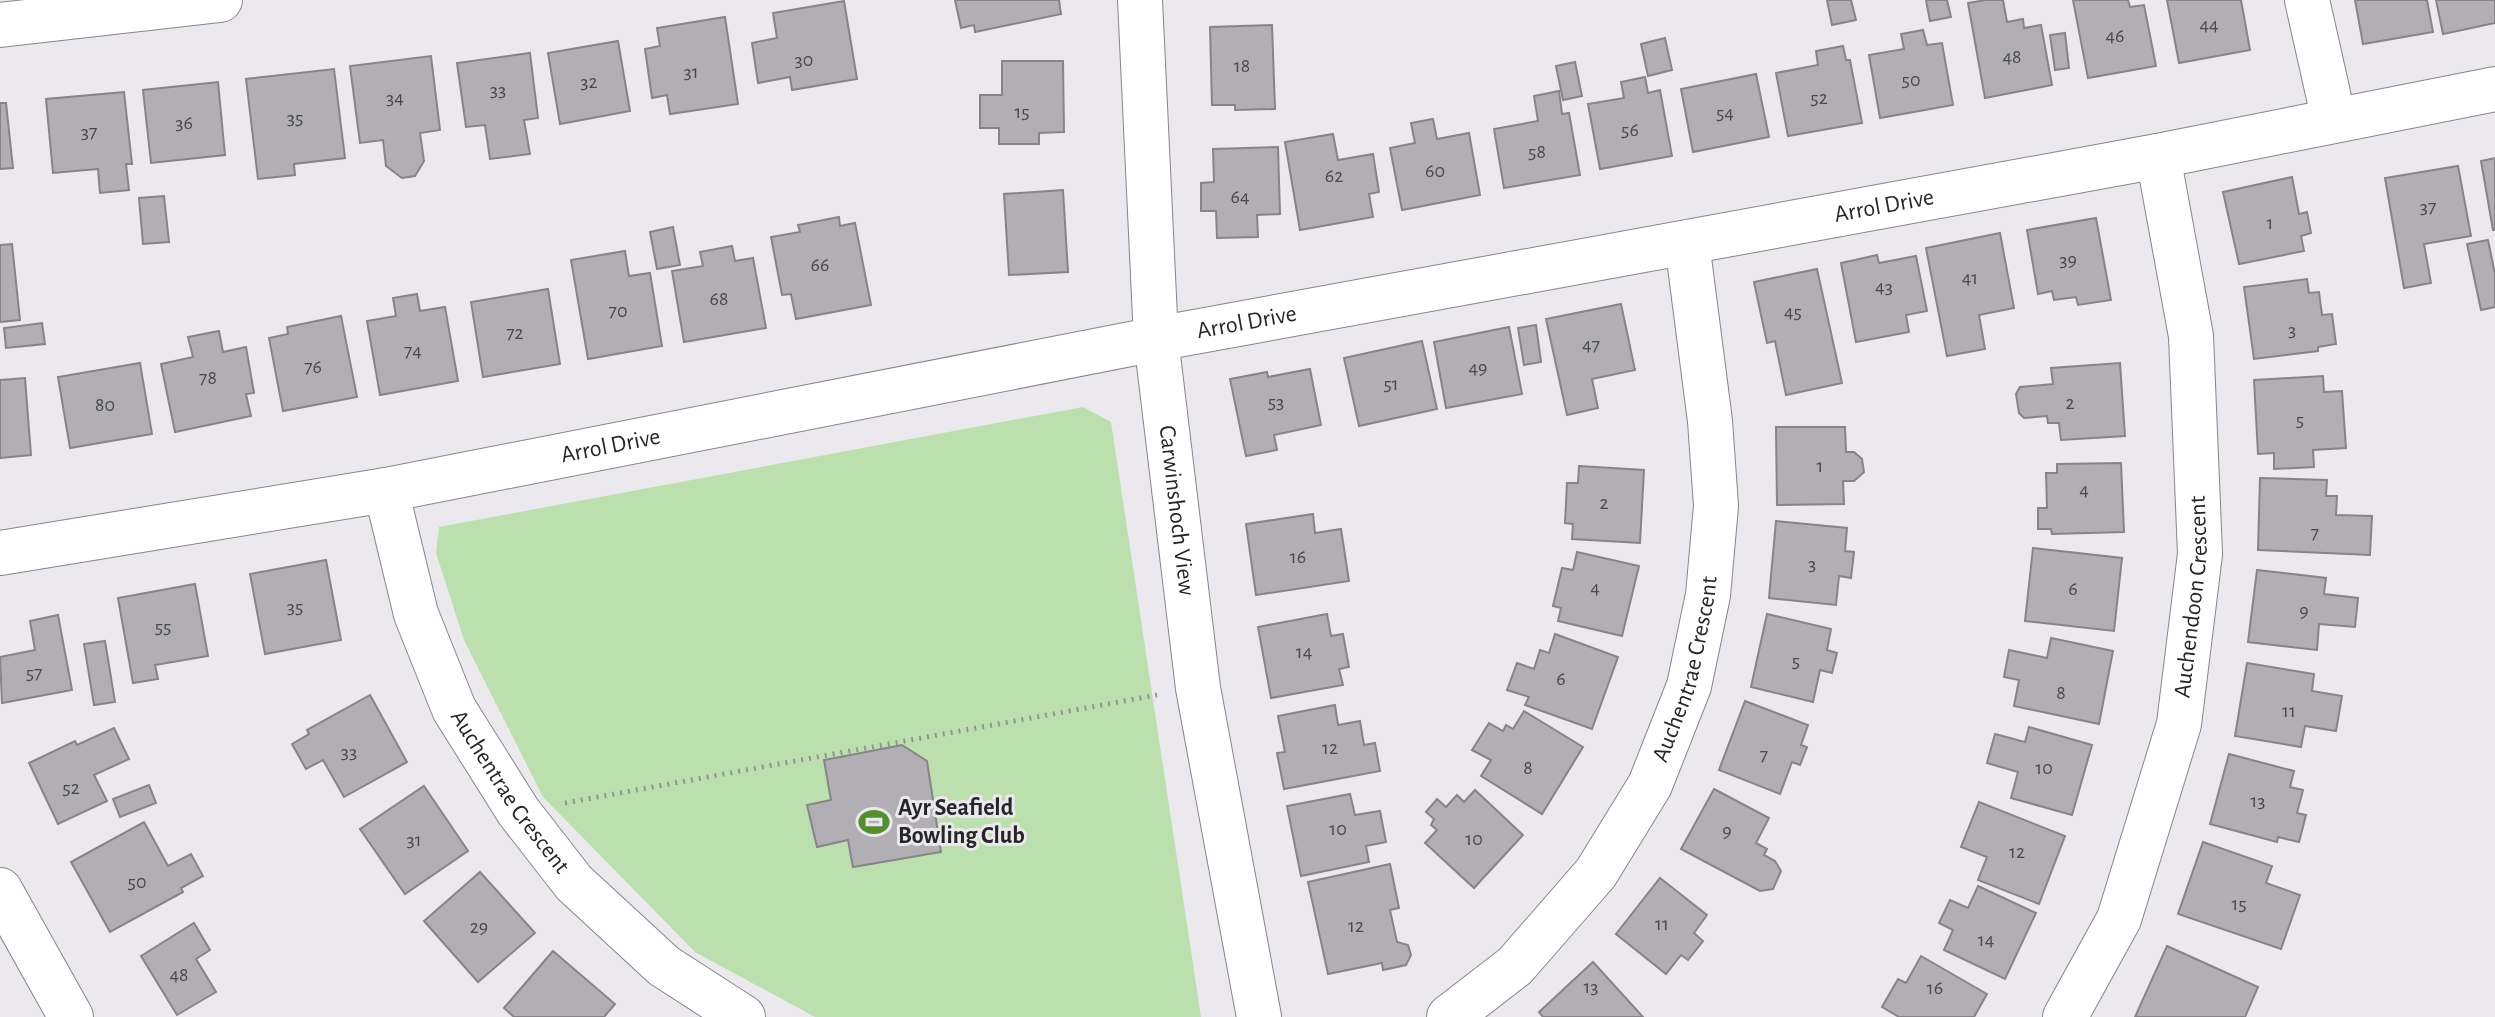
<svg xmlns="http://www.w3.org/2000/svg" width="2495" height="1017" font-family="'Alegreya Sans',sans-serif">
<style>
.green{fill:#bce0ad}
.building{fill:#b1afb3;stroke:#868487;stroke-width:2}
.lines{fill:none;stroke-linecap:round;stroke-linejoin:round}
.minor-casing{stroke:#878589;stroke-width:46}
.path{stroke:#949295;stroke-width:5;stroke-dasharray:2 6;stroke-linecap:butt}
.minor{stroke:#fff;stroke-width:44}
.labels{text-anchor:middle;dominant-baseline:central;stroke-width:6;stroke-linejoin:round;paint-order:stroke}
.number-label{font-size:20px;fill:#49484a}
.street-label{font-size:24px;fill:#262527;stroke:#ebe9ed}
.poi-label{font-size:24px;font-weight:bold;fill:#262527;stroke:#ebe9ed;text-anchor:start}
</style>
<rect width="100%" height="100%" fill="#ebe9ed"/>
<polygon class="green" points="1083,407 1111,422 1201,1017 815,1017 695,952 543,797 464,640 436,553 439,527"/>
<g class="building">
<polygon points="955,0 1059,0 1061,14 975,32 974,25 961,28"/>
<polygon points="1827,0 1851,0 1856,20 1832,25"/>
<polygon points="1926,0 1947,0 1951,17 1930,21"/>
<polygon points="1986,0 2003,0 2007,22 2023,19 2024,28 2041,25 2052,85 1985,98 1968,3"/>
<polygon points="2073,0 2128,0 2130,7 2144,5 2156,66 2088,78"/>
<polygon points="2167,0 2241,0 2250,50 2179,63"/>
<polygon points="2355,0 2427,0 2433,32 2363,44"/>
<polygon points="2436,0 2495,0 2495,23 2443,34"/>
<polygon points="844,1 857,79 792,90 790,77 758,83 752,43 777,38 773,13"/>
<polygon points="725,17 738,104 670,114 667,95 652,98 645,49 660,46 657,28"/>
<polygon points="1272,25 1275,109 1235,110 1235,105 1212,105 1210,27"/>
<polygon points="1923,30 1927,45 1942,43 1953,105 1880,118 1869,55 1904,49 1901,34"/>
<polygon points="2065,33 2069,68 2055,70 2050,35"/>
<polygon points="1665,38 1672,70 1648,76 1641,44"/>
<polygon points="618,41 630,111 560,124 548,53"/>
<polygon points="1843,46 1846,60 1850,60 1862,123 1788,136 1776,73 1818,65 1816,51"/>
<polygon points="530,53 538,118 524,120 530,154 490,159 485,125 466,127 457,63"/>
<polygon points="431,56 440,130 420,133 424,161 415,176 402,178 386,166 383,140 360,143 350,66"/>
<polygon points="1002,61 1063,61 1064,132 1039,133 1039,144 999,144 999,128 980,128 980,95 1002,95"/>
<polygon points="1575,62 1582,96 1563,100 1556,66"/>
<polygon points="334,69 345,158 294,164 295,175 258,179 246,79"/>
<polygon points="1756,74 1769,137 1693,152 1681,89"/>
<polygon points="1645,77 1648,93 1660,90 1672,156 1600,169 1588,104 1624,98 1621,82"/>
<polygon points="218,82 225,155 151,163 143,90"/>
<polygon points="1559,91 1562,114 1569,113 1580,175 1504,188 1494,129 1538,121 1534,96"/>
<polygon points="124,92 132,164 126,164 129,190 100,193 98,169 53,173 46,99"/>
<polygon points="0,103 6,103 13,168 0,169"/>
<polygon points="1433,119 1437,139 1469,133 1480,195 1402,210 1390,148 1415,143 1411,123"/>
<polygon points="1333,134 1338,160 1373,154 1379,192 1369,194 1373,217 1300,230 1285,142"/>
<polygon points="1278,147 1280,214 1257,215 1258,237 1217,238 1216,211 1201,211 1201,183 1214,182 1213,149"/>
<polygon points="2495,158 2495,230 2493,230 2481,161"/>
<polygon points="2458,166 2471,236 2424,244 2431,283 2404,288 2385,178"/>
<polygon points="2292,177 2299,214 2307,212 2311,233 2301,236 2304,251 2239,264 2223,192"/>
<polygon points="1063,190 1068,272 1009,275 1004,194"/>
<polygon points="164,196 169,242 143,244 139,198"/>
<polygon points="839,217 840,226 855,223 871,305 796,319 791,294 782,295 771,237 800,232 798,225"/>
<polygon points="2096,218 2111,300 2078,305 2076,297 2054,300 2052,291 2038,294 2027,230"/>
<polygon points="673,227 680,265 657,269 650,232"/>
<polygon points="2000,233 2014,308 1979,315 1985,349 1947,356 1926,248"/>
<polygon points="2488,240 2495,274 2495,307 2481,310 2467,244"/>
<polygon points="12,244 20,320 0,322 0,245"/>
<polygon points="732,246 735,261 753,258 766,328 684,342 672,271 703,266 700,252"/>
<polygon points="625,251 629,276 650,273 662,346 588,359 571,260"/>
<polygon points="1877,255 1879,263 1916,256 1927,311 1906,315 1909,332 1856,342 1841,263"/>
<polygon points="1817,269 1842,383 1786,395 1775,341 1767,343 1754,282"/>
<polygon points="2307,279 2309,293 2319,292 2322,315 2332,314 2336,344 2318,347 2318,351 2254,359 2244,287"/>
<polygon points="548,289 560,364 483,377 471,302"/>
<polygon points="417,294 420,311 445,307 458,381 380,395 367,321 396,316 393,298"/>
<polygon points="1621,304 1635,370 1592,379 1598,408 1567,415 1546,319"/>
<polygon points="341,316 357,397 283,411 269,338 288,334 287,327"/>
<polygon points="42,323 45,344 6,348 4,328"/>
<polygon points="1536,325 1541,362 1524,365 1518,328"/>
<polygon points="1509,327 1522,394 1446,408 1434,342"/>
<polygon points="219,331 223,352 246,347 254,393 246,394 251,416 175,432 161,364 193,357 188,337"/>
<polygon points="1422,341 1437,409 1359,426 1344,358"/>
<polygon points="140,363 152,434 70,448 58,377"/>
<polygon points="2120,363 2125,436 2061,440 2059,423 2048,423 2047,416 2024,418 2019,413 2016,394 2020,387 2053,384 2051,368"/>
<polygon points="1310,369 1321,425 1274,435 1277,450 1246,456 1230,379 1267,372 1268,377"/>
<polygon points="2323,376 2324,392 2342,391 2346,448 2313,450 2314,467 2274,469 2274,453 2258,454 2254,380"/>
<polygon points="25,378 31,455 0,458 0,380"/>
<polygon points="1776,427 1845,427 1846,452 1854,452 1862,459 1864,472 1854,481 1843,481 1844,504 1777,505"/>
<polygon points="2121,463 2124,532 2052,534 2051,529 2038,529 2038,508 2047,508 2046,473 2057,473 2057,464"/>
<polygon points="1579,466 1644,470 1640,543 1572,539 1573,524 1565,523 1567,483 1578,483"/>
<polygon points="2260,478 2327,480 2326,496 2337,496 2336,515 2372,516 2370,555 2258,550"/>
<polygon points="1313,514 1315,533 1341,529 1349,581 1256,595 1246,524"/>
<polygon points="1776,521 1847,528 1845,551 1854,552 1851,578 1839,576 1836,605 1769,598"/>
<polygon points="2033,548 2122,558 2114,631 2025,621"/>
<polygon points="1577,552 1639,566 1622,636 1558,621 1561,608 1553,606 1562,568 1573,570"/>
<polygon points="326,560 341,640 265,654 250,574"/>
<polygon points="2257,570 2326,578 2324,594 2358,598 2355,627 2319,624 2317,650 2248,642"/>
<polygon points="195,584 208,656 155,665 158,679 133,683 118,598"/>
<polygon points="1327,614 1331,636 1343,634 1349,667 1339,669 1343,685 1271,698 1258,627"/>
<polygon points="1767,614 1831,629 1827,650 1837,653 1832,673 1820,670 1813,702 1751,687"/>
<polygon points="58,615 72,690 2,703 0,657 35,650 30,621"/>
<polygon points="1555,634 1618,657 1592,729 1525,705 1529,697 1507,690 1517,663 1534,669 1540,650 1549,653"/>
<polygon points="2051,638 2113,651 2099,724 2014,706 2019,680 2004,677 2009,650 2047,658"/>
<polygon points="105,641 115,702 94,705 84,644"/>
<polygon points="2247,663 2314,674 2312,691 2342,696 2336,731 2305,726 2301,747 2235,736"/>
<polygon points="370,695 407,762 344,797 323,760 306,769 292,744 309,734 307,730"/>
<polygon points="1745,701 1808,725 1801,745 1807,747 1800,765 1792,762 1780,794 1719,770"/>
<polygon points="1335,705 1338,725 1360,721 1364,745 1375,743 1380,771 1284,789 1277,753 1285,752 1278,716"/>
<polygon points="1524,711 1583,747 1542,814 1481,776 1491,760 1472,750 1489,723 1503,731 1506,725 1513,729"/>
<polygon points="2029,727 2092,745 2072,815 2011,798 2018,772 1987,763 1995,734 2025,742"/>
<polygon points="114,728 129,759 94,775 107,801 58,824 29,763 75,741 77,745"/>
<polygon points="902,745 927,761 941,852 853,867 848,840 817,847 807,805 831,800 824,760"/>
<polygon points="2229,754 2294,771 2290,787 2303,790 2297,813 2306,815 2299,842 2278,837 2277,842 2210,824"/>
<polygon points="149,785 156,803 120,817 113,799"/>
<polygon points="424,786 468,851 405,894 360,829"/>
<polygon points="1714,789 1769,818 1756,843 1767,849 1764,855 1775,861 1781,871 1773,889 1760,891 1681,849"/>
<polygon points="1475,790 1523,835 1474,888 1425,843 1437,830 1431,825 1434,819 1426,812 1437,799 1446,807 1457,795 1464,802"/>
<polygon points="1350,794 1355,815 1380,811 1386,842 1366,846 1369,862 1301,876 1287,806"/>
<polygon points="1979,802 2065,836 2039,904 1978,880 1987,857 1961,847"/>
<polygon points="144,822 168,866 191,854 203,876 181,888 183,892 110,932 71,862"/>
<polygon points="2203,842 2272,866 2266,883 2300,895 2281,949 2178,914"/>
<polygon points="1390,864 1399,908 1390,910 1397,942 1408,945 1411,955 1406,965 1383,970 1382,963 1328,974 1308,882"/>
<polygon points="480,872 535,933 478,982 424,921"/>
<polygon points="1660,878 1707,915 1694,933 1703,941 1688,960 1681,955 1666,974 1616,934"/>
<polygon points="1978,886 2036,913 2005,979 1944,950 1953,930 1939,923 1950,900 1968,908"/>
<polygon points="194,923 210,950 196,959 216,992 177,1015 141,956"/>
<polygon points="2167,946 2258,987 2245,1017 2135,1017"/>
<polygon points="553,951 615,1004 604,1017 514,1017 504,1008"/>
<polygon points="1921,956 1987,994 1974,1017 1899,1017 1882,1007 1898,979 1906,983"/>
<polygon points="1593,962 1643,1017 1543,1017 1539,1012"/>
</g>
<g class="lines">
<g class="minor-casing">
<g id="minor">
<path id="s1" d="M 1140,0 L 1156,339 L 1198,688 L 1259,1017"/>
<polyline points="2307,0 2334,120"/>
<polyline points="0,25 220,0"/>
<path id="s2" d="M 386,490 L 416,614 L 454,709 L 518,811 L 574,883 L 664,966 L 743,1017"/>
<path id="s3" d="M 0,553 L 386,490 L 1156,339 L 2158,156 L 2495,89"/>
<polyline points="0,890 71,1017"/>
<path id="s4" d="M 1449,1017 L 1515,966 L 1596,873 L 1650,785 L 1689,686 L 1708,595 L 1716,506 L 1710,421 L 1687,243"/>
<path id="s5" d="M 2065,1017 L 2119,919 L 2179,724 L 2200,554 L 2191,336 L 2158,156"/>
</g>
</g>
<polyline class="path" points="565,803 1157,695"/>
<use href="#minor" class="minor"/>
</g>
<defs>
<g id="stadium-bare" transform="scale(2.4)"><path d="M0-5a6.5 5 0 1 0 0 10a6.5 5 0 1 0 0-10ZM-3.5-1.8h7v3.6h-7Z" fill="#518f2f" stroke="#ebe9ed" stroke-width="2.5" paint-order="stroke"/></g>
</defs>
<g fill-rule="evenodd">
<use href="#stadium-bare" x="874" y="822"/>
</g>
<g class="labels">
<g class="number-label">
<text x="2209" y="25">44</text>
<text x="2115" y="36">46</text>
<text x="2012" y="57">48</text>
<text x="804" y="60">30</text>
<text x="1242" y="66">18</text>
<text x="691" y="72">31</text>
<text x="1911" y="80">50</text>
<text x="589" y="82">32</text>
<text x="498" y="90">33</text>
<text x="395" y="98">34</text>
<text x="1819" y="98">52</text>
<text x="1022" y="112">15</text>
<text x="1725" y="113">54</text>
<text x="295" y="118">35</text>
<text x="184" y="123">36</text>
<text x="1630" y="130">56</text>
<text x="89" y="132">37</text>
<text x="1537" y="152">58</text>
<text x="1435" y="171">60</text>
<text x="1334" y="176">62</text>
<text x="1240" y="197">64</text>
<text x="2428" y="207">37</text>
<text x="2270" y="223">1</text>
<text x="2068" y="260">39</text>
<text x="820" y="265">66</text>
<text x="1970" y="278">41</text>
<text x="1884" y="287">43</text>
<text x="719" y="299">68</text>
<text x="618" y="311">70</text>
<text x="1793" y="312">45</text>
<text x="2292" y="330">3</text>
<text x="515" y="333">72</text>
<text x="1591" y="345">47</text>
<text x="413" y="351">74</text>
<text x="313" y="367">76</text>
<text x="1478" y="368">49</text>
<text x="208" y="378">78</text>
<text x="1391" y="384">51</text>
<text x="1276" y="402">53</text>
<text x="2070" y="403">2</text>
<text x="105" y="405">80</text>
<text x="2300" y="420">5</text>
<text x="1820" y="466">1</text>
<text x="2084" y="490">4</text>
<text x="1604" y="503">2</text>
<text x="2315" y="533">7</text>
<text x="1298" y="557">16</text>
<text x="1812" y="564">3</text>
<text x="1595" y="588">4</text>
<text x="2073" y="589">6</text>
<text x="295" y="607">35</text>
<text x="2304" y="611">9</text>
<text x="163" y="627">55</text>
<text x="1304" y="652">14</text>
<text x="1796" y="661">5</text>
<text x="34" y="673">57</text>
<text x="1561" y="679">6</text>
<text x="2061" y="693">8</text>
<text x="2289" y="711">11</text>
<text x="1330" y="748">12</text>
<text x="349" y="752">33</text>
<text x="1764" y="755">7</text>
<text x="1528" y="768">8</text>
<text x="2044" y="768">10</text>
<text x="71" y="788">52</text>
<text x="2258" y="801">13</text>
<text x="1338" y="829">10</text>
<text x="1727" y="831">9</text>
<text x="1474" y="839">10</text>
<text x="414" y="840">31</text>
<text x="2017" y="852">12</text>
<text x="137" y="882">50</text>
<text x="2239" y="904">15</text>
<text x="1662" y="924">11</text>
<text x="1356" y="926">12</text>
<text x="479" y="927">29</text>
<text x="1986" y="940">14</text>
<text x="179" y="975">48</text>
<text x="1591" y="987">13</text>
<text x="1935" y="988">16</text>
</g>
<g class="street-label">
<text stroke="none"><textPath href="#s3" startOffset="1916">Arrol Drive</textPath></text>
<text stroke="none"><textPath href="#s3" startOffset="1268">Arrol Drive</textPath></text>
<text stroke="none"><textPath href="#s3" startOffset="620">Arrol Drive</textPath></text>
<text stroke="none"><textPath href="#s1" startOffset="512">Carwinshoch View</textPath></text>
<text stroke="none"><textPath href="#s5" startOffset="444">Auchendoon Crescent</textPath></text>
<text stroke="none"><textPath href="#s4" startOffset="432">Auchentrae Crescent</textPath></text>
<text stroke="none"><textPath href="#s2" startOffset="330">Auchentrae Crescent</textPath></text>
</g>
<g class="poi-label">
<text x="898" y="808">Ayr Seafield<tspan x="898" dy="28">Bowling Club</tspan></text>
</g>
</g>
</svg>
